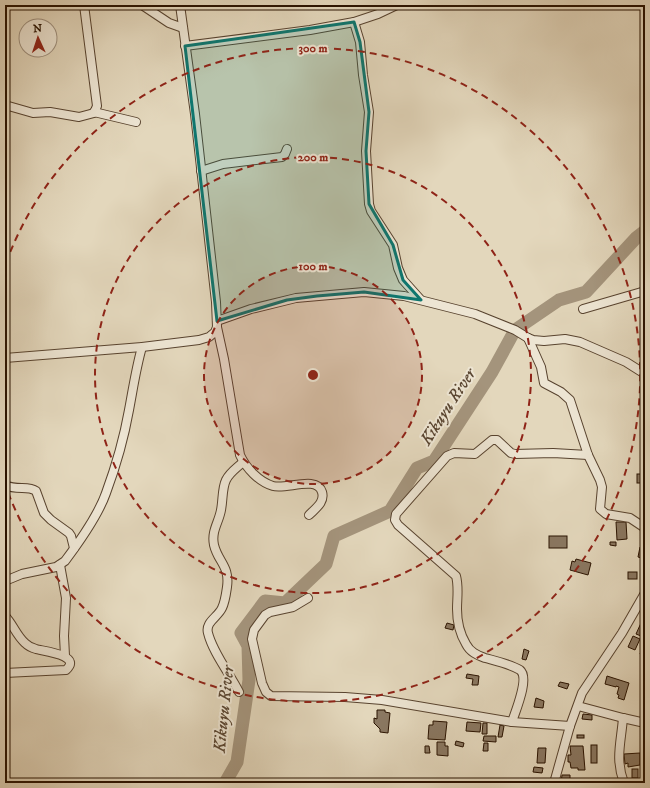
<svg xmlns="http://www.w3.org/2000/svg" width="650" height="788" font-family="'IM FELL DW Pica',serif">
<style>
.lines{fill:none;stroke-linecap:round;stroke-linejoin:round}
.river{stroke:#a4947c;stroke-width:13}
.building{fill:#8a7862;stroke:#291200}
.minor-casing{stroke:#58432f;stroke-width:10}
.minor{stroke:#ede5d3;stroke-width:8}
.marked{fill:#0f766e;fill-opacity:0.2;stroke:#0f766e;stroke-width:3;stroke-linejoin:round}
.ring{fill:none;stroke:#8f2418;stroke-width:2;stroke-dasharray:7 5}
.labels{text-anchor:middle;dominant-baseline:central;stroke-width:4;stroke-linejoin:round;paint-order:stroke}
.water-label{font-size:17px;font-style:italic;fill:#5a4632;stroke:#ede5d3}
.centre{fill:#8f2418;stroke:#ede5d3;stroke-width:2}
.ring-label{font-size:12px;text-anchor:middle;font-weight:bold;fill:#8f2418;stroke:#ede5d3;stroke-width:4;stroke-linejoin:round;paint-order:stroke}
</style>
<rect width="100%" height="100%" fill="#e3d7bc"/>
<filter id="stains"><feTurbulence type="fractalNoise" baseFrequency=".005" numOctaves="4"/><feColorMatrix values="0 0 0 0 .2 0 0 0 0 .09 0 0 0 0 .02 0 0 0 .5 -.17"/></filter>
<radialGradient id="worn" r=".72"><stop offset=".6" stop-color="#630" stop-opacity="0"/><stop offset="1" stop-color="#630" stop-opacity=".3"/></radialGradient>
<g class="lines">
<polyline class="river" points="225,783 237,762 249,680 248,646 241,633 265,601 285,603 326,564 334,536 390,511 417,468 434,461 492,372 515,330 559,300 586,292 636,238 645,231"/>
</g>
<g class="building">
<rect x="637" y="474" width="8" height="9"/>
<polygon points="616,522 626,522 627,539 617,540"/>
<rect x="549" y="536" width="18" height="12"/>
<polygon points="610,542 616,542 616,546 610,545"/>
<polygon points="640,547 645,548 645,559 638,557"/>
<polygon points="576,559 591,563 588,575 570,570 572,561 575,562"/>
<rect x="628" y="572" width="9" height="7"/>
<polygon points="447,623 454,625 453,630 445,628"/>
<polygon points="641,623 645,624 641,636 636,634"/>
<polygon points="633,636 640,639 635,650 628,647"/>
<polygon points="524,649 529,651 526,660 522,659"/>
<polygon points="642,649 645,651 645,656 640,654"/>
<polygon points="467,674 479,676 478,685 472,685 473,679 466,678"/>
<polygon points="607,676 629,683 624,700 618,698 619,695 617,694 619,687 616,686 616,687 605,684"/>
<polygon points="560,682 569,684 567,689 558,686"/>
<polygon points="536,698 544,701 543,708 534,707"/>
<polygon points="377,710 385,710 385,712 390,713 388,733 380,732 380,729 374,723 374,718 377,719"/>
<polygon points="583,714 592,715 592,720 582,719"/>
<polygon points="433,721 447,722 445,740 428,739 429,725 433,725"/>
<polygon points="467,722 481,723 480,732 466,731"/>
<polygon points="483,723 487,723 487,734 482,734"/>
<polygon points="500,725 504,726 502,737 498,737"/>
<rect x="577" y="735" width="7" height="3"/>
<polygon points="484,736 496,736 496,742 483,741"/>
<polygon points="456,741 464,743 463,747 455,745"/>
<polygon points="437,742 445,742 445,746 448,746 448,756 437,755"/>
<polygon points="484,743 488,743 488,751 483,751"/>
<rect x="591" y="745" width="6" height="18"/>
<polygon points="425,746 429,746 430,753 425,753"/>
<polygon points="570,746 583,746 585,770 578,770 578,768 571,768 570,762 568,762 568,755 571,755"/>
<polygon points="538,748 546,748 545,763 537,763"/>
<polygon points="640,753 640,765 628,767 628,763 625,764 624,754"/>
<polygon points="534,767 543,768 542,773 533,772"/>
<rect x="632" y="769" width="6" height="9"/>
<polygon points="562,775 570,775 570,783 561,783"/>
</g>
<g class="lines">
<g class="minor-casing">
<g id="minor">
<polyline points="142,5 169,23 183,28"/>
<polyline points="642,5 645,6"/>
<polyline points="354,22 360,42 363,75 369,112 366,151 369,204 371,211 393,245 398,268 403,280 420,299"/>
<polyline points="185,46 310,30 354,22 378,14 397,5"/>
<polyline points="5,105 33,113 50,112 79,117 94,113 97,106 84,5"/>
<polyline points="94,112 136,122"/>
<polyline points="201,171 223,164 282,157 285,154 287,149"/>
<polyline points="583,309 645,291"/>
<polyline points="217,321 251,309 296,298 364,292 404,296 475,314 515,330 528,338 533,340 544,341 565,339 580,342 626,362 645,374"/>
<path d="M 217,327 L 224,359 L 240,455 C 246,468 259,482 273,486 C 286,490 317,475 322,492 C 325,502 316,508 309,515"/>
<polyline points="528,338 541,367 544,383 561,392 570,400 588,455 600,480 602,487 600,509 606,514 630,518 645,528"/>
<polyline points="5,358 142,347 199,340 209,337 215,332 217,327 216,302 195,114 180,5"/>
<path d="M 5,485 C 17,491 28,485 36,491 L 44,513 L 51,520 L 69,533 L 71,536 L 74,548"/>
<polyline points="60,565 66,598 64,636 65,656"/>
<path d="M 5,581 L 22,574 L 56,567 L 65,561 C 80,541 98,516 106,493 C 116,466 124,438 129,410 C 133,389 136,368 142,347"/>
<polyline points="308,598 293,607 270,612 265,615 254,630 252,639 262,683 266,692 271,696 345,697 382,700 512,722 570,726"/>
<path d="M 5,616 C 13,624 16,635 25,643 C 28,646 32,648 36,649 C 42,651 83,655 66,670 L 5,673"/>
<path d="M 239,692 C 230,674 213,653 208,633 C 205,622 218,617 222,608 C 225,602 226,594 227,587 C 230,566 218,562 214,545 C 211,531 219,522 221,510 C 223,500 222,488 226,480 C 230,472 237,468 243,462"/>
<polyline points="578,706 623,718 645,723"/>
<path d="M 623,718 C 621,743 615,759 624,783"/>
<path d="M 512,722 C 515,712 530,678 520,670 C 510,664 496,661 485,658 C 477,655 470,652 466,644 C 460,634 457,621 457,609 C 457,598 459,587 456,576 L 398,525 L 395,520 L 396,514 L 447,456 L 454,453 L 475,454 L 492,440 L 497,440 L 511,453 L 515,454 L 553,453 L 588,455"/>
<polyline points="554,783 570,726 582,693 622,633 645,593"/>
</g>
</g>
<use href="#minor" class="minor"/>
</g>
<path class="marked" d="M 354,22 L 360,42 L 369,112 L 366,151 L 369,204 L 393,245 L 403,280 L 421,300 L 364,292 L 317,296 L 287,300 L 217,321 L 185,46 Z"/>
<circle cx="313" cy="375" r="109" fill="#8f2418" fill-opacity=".12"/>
<g class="ring">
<circle cx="313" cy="375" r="109"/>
<circle cx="313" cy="375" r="218"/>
<path d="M6 263A327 327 0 1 1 6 487"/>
</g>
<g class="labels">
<g class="water-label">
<text transform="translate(448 407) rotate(-57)">Kikuyu River</text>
<text transform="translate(224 709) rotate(-84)">Kikuyu River</text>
</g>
</g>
<circle cx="313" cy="375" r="6" class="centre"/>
<g class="ring-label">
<text x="313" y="52">300 m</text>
<text x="313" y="161">200 m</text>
<text x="313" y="270">100 m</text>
</g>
<rect width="650" height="788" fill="none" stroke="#e3d7bc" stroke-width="20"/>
<rect x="6" y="6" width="638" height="776" fill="none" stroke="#291200" stroke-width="2"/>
<rect x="10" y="10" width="630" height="768" fill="none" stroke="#291200"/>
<g transform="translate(38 38) rotate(357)"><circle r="19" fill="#ede5d3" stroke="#9f917f"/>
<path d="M0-3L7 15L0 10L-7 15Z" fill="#8f2418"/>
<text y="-6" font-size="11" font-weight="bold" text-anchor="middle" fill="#291200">N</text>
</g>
<rect width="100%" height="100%" filter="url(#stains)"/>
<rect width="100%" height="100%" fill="url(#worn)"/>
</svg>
